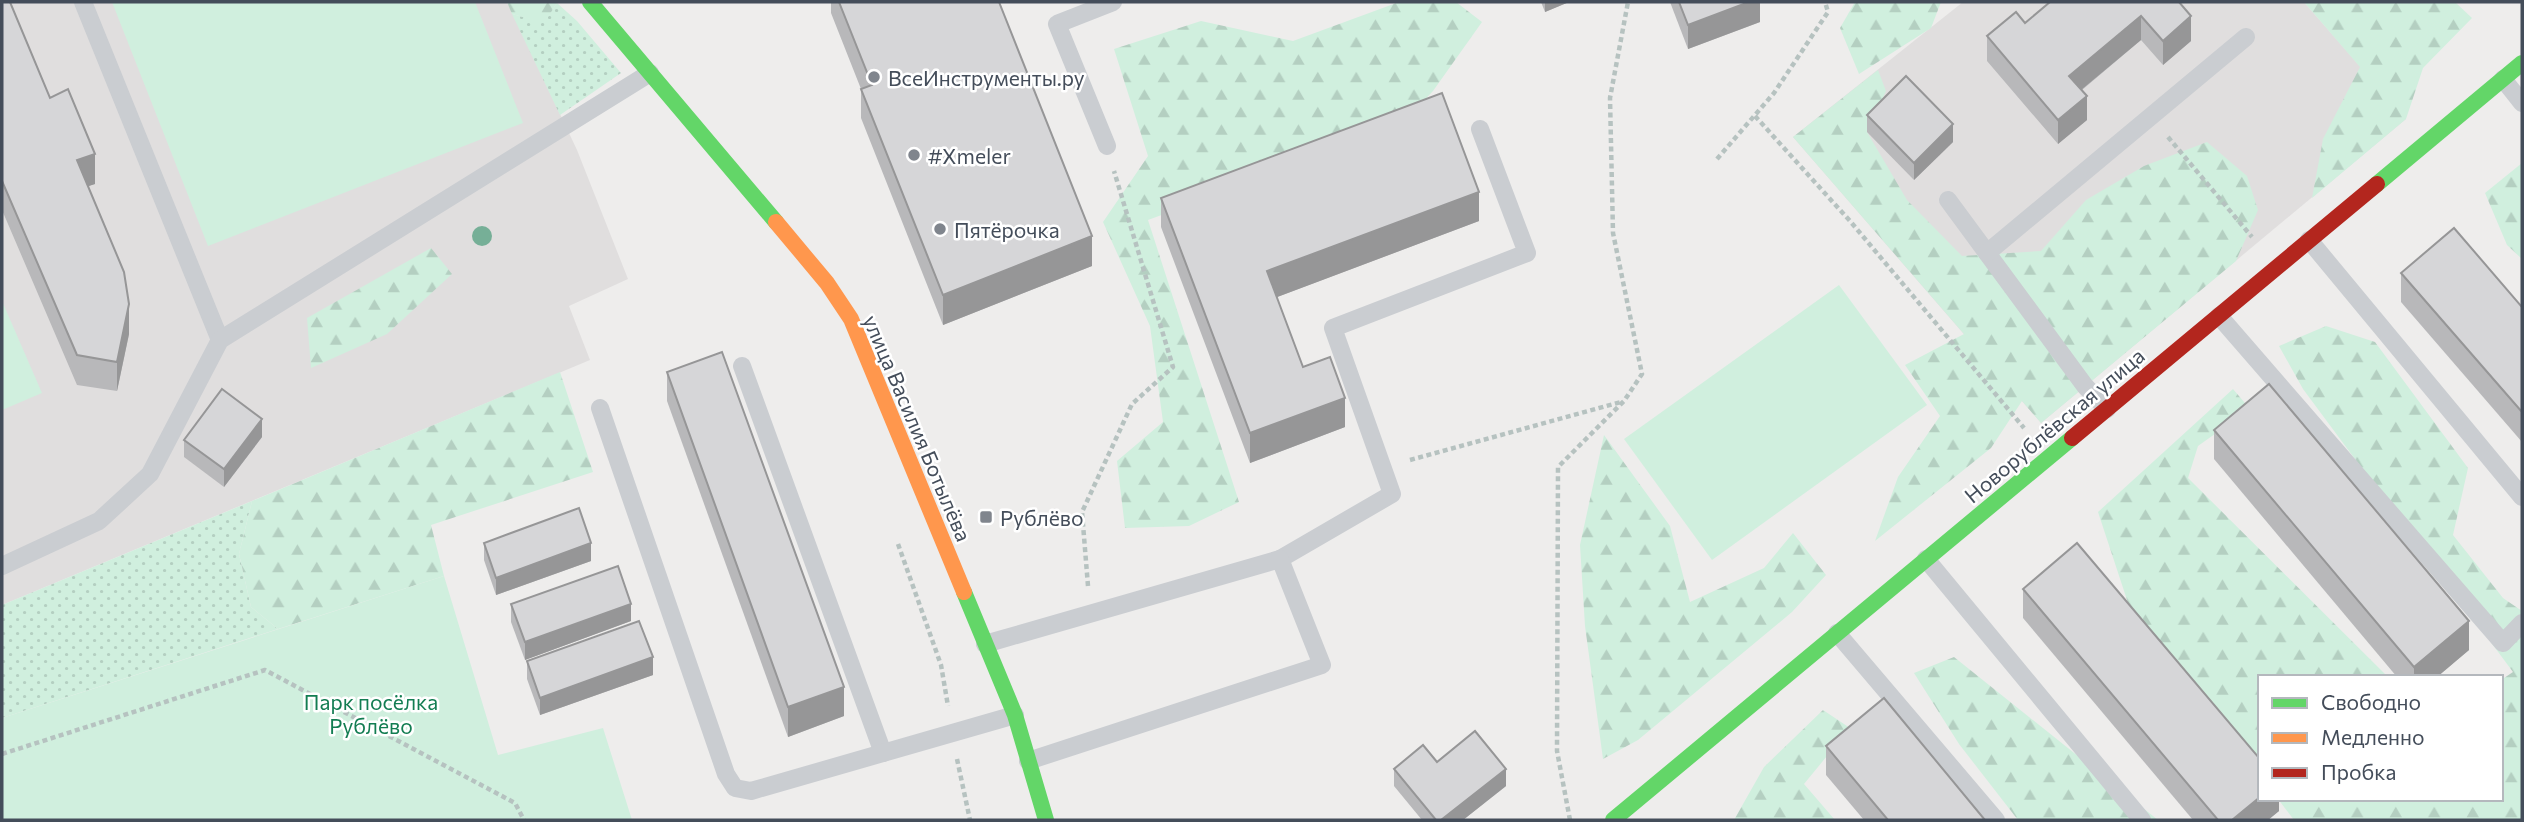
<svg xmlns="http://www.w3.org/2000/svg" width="2524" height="822" font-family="Commissioner,sans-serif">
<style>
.education{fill:#e0dede}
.grass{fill:url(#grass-dots)}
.forest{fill:url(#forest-firs)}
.park{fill:#d0efde}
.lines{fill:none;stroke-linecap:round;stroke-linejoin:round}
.path{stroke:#b6c2c0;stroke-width:4.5;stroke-dasharray:5 3.5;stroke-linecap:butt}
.lane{stroke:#cacdd1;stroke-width:18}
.fast{stroke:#63d668;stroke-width:16}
.slow{stroke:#ff974d;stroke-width:16}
.jam{stroke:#b3261e;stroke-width:16}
.tree{fill:#76af97}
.wall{fill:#b8b8ba}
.shaded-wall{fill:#969697}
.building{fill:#d6d6d8;stroke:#969697;stroke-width:2}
.poi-dot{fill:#80858d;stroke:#fff;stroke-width:2.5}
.labels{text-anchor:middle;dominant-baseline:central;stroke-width:5;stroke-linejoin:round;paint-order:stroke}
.poi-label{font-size:21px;fill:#444d5a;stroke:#fff;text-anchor:start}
.street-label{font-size:21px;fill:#444d5a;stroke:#fff}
.park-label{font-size:21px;fill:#137d52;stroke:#fff}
</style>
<defs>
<pattern id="grass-dots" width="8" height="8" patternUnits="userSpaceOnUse" patternTransform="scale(1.75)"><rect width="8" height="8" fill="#d0efde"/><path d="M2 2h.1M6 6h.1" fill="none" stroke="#b4cfc1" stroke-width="1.8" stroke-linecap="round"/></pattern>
<pattern id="forest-firs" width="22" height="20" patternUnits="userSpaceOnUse" patternTransform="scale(1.75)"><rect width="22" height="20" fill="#d0efde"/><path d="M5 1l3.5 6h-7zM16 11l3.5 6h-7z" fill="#b4cfc1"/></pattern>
</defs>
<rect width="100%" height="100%" fill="#eeedec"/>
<g class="education">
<polygon points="2,2 507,2 577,150 628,279 569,306 590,360 2,605"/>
<polygon points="1963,2 2304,2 2406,119 2041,423 1793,137"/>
</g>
<g class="grass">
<polygon points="557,3 577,21 621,73 560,115 512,14 544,22"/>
<polygon points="252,501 239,554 251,607 278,629 2,718 2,605"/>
</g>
<g class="forest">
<polygon points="507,2 556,2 557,3 544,23 512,14"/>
<polygon points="1399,2 1456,2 1482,22 1433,91 1398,128 1148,220 1239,502 1189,526 1125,528 1117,461 1163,422 1150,326 1103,222 1148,156 1114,49 1201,21 1293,41"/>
<polygon points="1855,2 1941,2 1931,28 1859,74 1840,28"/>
<polygon points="2304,2 2455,2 2472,18 2423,68 2406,119 2312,198 2323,139 2360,67"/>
<polygon points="1878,70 1886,91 1867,132 1907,200 1962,256 2041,251 2086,200 2144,166 2207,142 2247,176 2258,210 2236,261 2041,423 2022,401 1991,448 1875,541 1898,477 1940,416 1905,365 1964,334 1793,137"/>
<polygon points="2522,163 2522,259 2507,245 2485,193"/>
<polygon points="431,248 452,274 387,334 311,368 307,318"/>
<polygon points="2326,326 2375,342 2468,468 2453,535 2503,598 2522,611 2522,820 2294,820 2278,799 2501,799 2501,680 2513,672 2303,389 2279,346"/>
<polygon points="560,372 593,472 431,525 444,576 278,629 251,607 239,554 252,501"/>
<polygon points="2233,389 2250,409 2198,446 2188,478 2388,677 2260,677 2260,776 2129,606 2098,512"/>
<polygon points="1604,435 1670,526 1690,602 1764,568 1793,533 1826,575 1792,612 1638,740 1603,759 1585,626 1580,545"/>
<polygon points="1954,657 2158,820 2018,820 1959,744 1914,673"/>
<polygon points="1823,710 1850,728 1804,784 1835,820 1734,820 1764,767"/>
</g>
<g class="park">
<polygon points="112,2 475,2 523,123 208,246"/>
<polygon points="1839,285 1927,405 1712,560 1624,439"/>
<polygon points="2,301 42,393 2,410"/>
<polygon points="444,576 498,755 603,728 632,820 2,820 2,718"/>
</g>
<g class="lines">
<g class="path">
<polyline points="1755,116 1850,221 2024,428"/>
<polyline points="2168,137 2252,237"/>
<polyline points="1717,159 1774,93 1828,12 1825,2"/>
<polyline points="1410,460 1621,402"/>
<polyline points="898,544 941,665 948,706"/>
<polyline points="1088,586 1082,512 1132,404 1173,367 1114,171"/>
<polyline points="2,754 265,670 515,803 524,820"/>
<polyline points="957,759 970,820"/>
<polyline points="1570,820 1557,751 1558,467 1624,401 1642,374 1613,233 1610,98 1628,2"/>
</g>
<g class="lane">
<polyline points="83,2 220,340"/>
<polyline points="2503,79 2522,103"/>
<polyline points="1107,146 1057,24 1113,2"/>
<polyline points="1948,200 2085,386 2107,409"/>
<polyline points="2309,240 2522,497"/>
<polyline points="1987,253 2246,37"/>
<polyline points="2219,316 2503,643 2522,623"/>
<polyline points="742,366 883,753"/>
<polyline points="600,408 726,774 735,788 751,791 1015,715"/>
<polyline points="1280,559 1392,494 1333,328 1527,253 1480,129"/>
<polyline points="1926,559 2142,820"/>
<polyline points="2,566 99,521 150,474 220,340 650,73"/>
<polyline points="1837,633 1996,820"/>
<polyline points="985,644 1280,559 1322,665 1028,761"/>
</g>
<g class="fast">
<polyline points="590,2 776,222"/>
<polyline points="2377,184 2522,63"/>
<polyline points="964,592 1015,715 1046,820"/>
<polyline points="1613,820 2072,438"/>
</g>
<polyline class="slow" points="776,222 827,283 851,319 964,592"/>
<polyline class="jam" points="2072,438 2377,184"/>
</g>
<circle class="tree" cx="482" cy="236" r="10"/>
<g class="wall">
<polygon points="2,2 50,98 95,184 88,186 129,334 117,391 77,385 2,210"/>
<polygon points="831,2 999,2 1092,266 943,325 861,118 861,89 831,13"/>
<polygon points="1541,2 1569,2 1545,12"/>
<polygon points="1670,2 1760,2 1760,22 1688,49"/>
<polygon points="2179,2 2191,41 2163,65 2141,40 2082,90 2087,120 2058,144 1987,61 1987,36 2025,23"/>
<polygon points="1867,115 1953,142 1914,180 1867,132"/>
<polygon points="1161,198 1479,221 1277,297 1303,367 1345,427 1250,463 1161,227"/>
<polygon points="2401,273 2522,307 2522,442 2401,302"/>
<polygon points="667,372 844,716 788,737 667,401"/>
<polygon points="2214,430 2469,650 2437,677 2397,677 2214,459"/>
<polygon points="262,437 224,487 184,457 184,440"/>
<polygon points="484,543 591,561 496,595 484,560"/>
<polygon points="2023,589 2279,799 2279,811 2268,820 2193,820 2023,618"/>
<polygon points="511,604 631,621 525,660 511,622"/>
<polygon points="527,661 653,675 540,715 527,679"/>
<polygon points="1826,746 1985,820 1864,820 1826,775"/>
<polygon points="1437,762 1506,786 1463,820 1422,820 1394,786 1394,769"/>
</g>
<g class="shaded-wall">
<polygon points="1545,2 1569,2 1545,12"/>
<polygon points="1749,2 1760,2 1760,22 1688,49 1688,25"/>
<polygon points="2141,16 2141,40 2069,100 2069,76"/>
<polygon points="2191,16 2191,41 2163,65 2163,41"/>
<polygon points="2087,96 2087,120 2058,144 2058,120"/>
<polygon points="1953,124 1953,142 1914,180 1914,163"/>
<polygon points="95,154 95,184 77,190 77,160"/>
<polygon points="1479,192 1479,221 1267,301 1267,271"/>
<polygon points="1092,236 1092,266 943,325 943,295"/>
<polygon points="129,304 129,334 117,391 117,362"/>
<polygon points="1345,398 1345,427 1250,463 1250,433"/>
<polygon points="262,419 262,437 224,487 224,469"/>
<polygon points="591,543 591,561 496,595 496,578"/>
<polygon points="631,604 631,621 525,660 525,642"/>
<polygon points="2469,621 2469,650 2437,677 2414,677 2414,667"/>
<polygon points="653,657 653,675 540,715 540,698"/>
<polygon points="844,687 844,716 788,737 788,707"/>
<polygon points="1506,769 1506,786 1463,820 1441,820"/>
<polygon points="2260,797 2260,799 2279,799 2279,811 2268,820 2232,820"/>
</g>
<g class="building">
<polygon points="2,2 10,2 50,98 68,89 95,154 77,160 124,272 129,304 117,362 77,355 2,181"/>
<polygon points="839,2 999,2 1092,236 943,295 861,89 872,85"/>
<polygon points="1679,2 1749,2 1688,25"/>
<polygon points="2050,2 2179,2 2191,16 2163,41 2141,16 2069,76 2087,96 2058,120 1987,36 2016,12 2025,23"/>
<polygon points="1906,76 1953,124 1914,163 1867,115"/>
<polygon points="1442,93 1479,192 1267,271 1303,367 1330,357 1345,398 1250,433 1161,198"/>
<polygon points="2454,228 2522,307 2522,412 2401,273"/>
<polygon points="722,352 844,687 788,707 667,372"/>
<polygon points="2269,384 2469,621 2414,667 2214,430"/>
<polygon points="222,389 262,419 224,469 184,440"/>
<polygon points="579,508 591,543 496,578 484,543"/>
<polygon points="2077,543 2260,759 2260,797 2232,820 2218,820 2023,589"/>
<polygon points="618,566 631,604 525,642 511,604"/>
<polygon points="639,621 653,657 540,698 527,661"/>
<polygon points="1884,698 1985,820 1888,820 1826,746"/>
<polygon points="1475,731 1506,769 1441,820 1436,820 1394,769 1423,745 1437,762"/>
</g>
<g class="poi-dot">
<circle cx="874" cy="77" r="7"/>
<circle cx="914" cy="155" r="7"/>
<circle cx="940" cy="229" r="7"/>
<rect x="979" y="510" width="14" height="14" rx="3.5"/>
</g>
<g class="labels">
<g class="poi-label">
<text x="888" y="77">ВсеИнструменты.ру</text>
<text x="928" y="155">#Xmeler</text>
<text x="954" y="229">Пятёрочка</text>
<text x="1000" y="517">Рублёво</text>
</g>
<g class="street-label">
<text transform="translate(2054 425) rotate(-40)">Новорублёвская улица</text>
<text transform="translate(918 428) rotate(67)">улица Василия Ботылёва</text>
</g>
<g class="park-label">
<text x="371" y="701">Парк посёлка<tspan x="371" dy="24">Рублёво</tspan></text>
</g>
</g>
<rect width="2524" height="822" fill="none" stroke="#444d5a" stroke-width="7"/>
<rect x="2258" y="675" width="245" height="126" fill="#ffffff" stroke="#b4b8bd" stroke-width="2"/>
<rect x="2272" y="698" width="35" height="10" fill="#63d668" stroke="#b4b8bd" stroke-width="2"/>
<text x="2321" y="710" font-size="21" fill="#444d5a">Свободно</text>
<rect x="2272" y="733" width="35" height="10" fill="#ff974d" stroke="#b4b8bd" stroke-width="2"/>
<text x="2321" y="745" font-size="21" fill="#444d5a">Медленно</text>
<rect x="2272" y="768" width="35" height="10" fill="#b3261e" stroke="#b4b8bd" stroke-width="2"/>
<text x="2321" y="780" font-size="21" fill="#444d5a">Пробка</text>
</svg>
